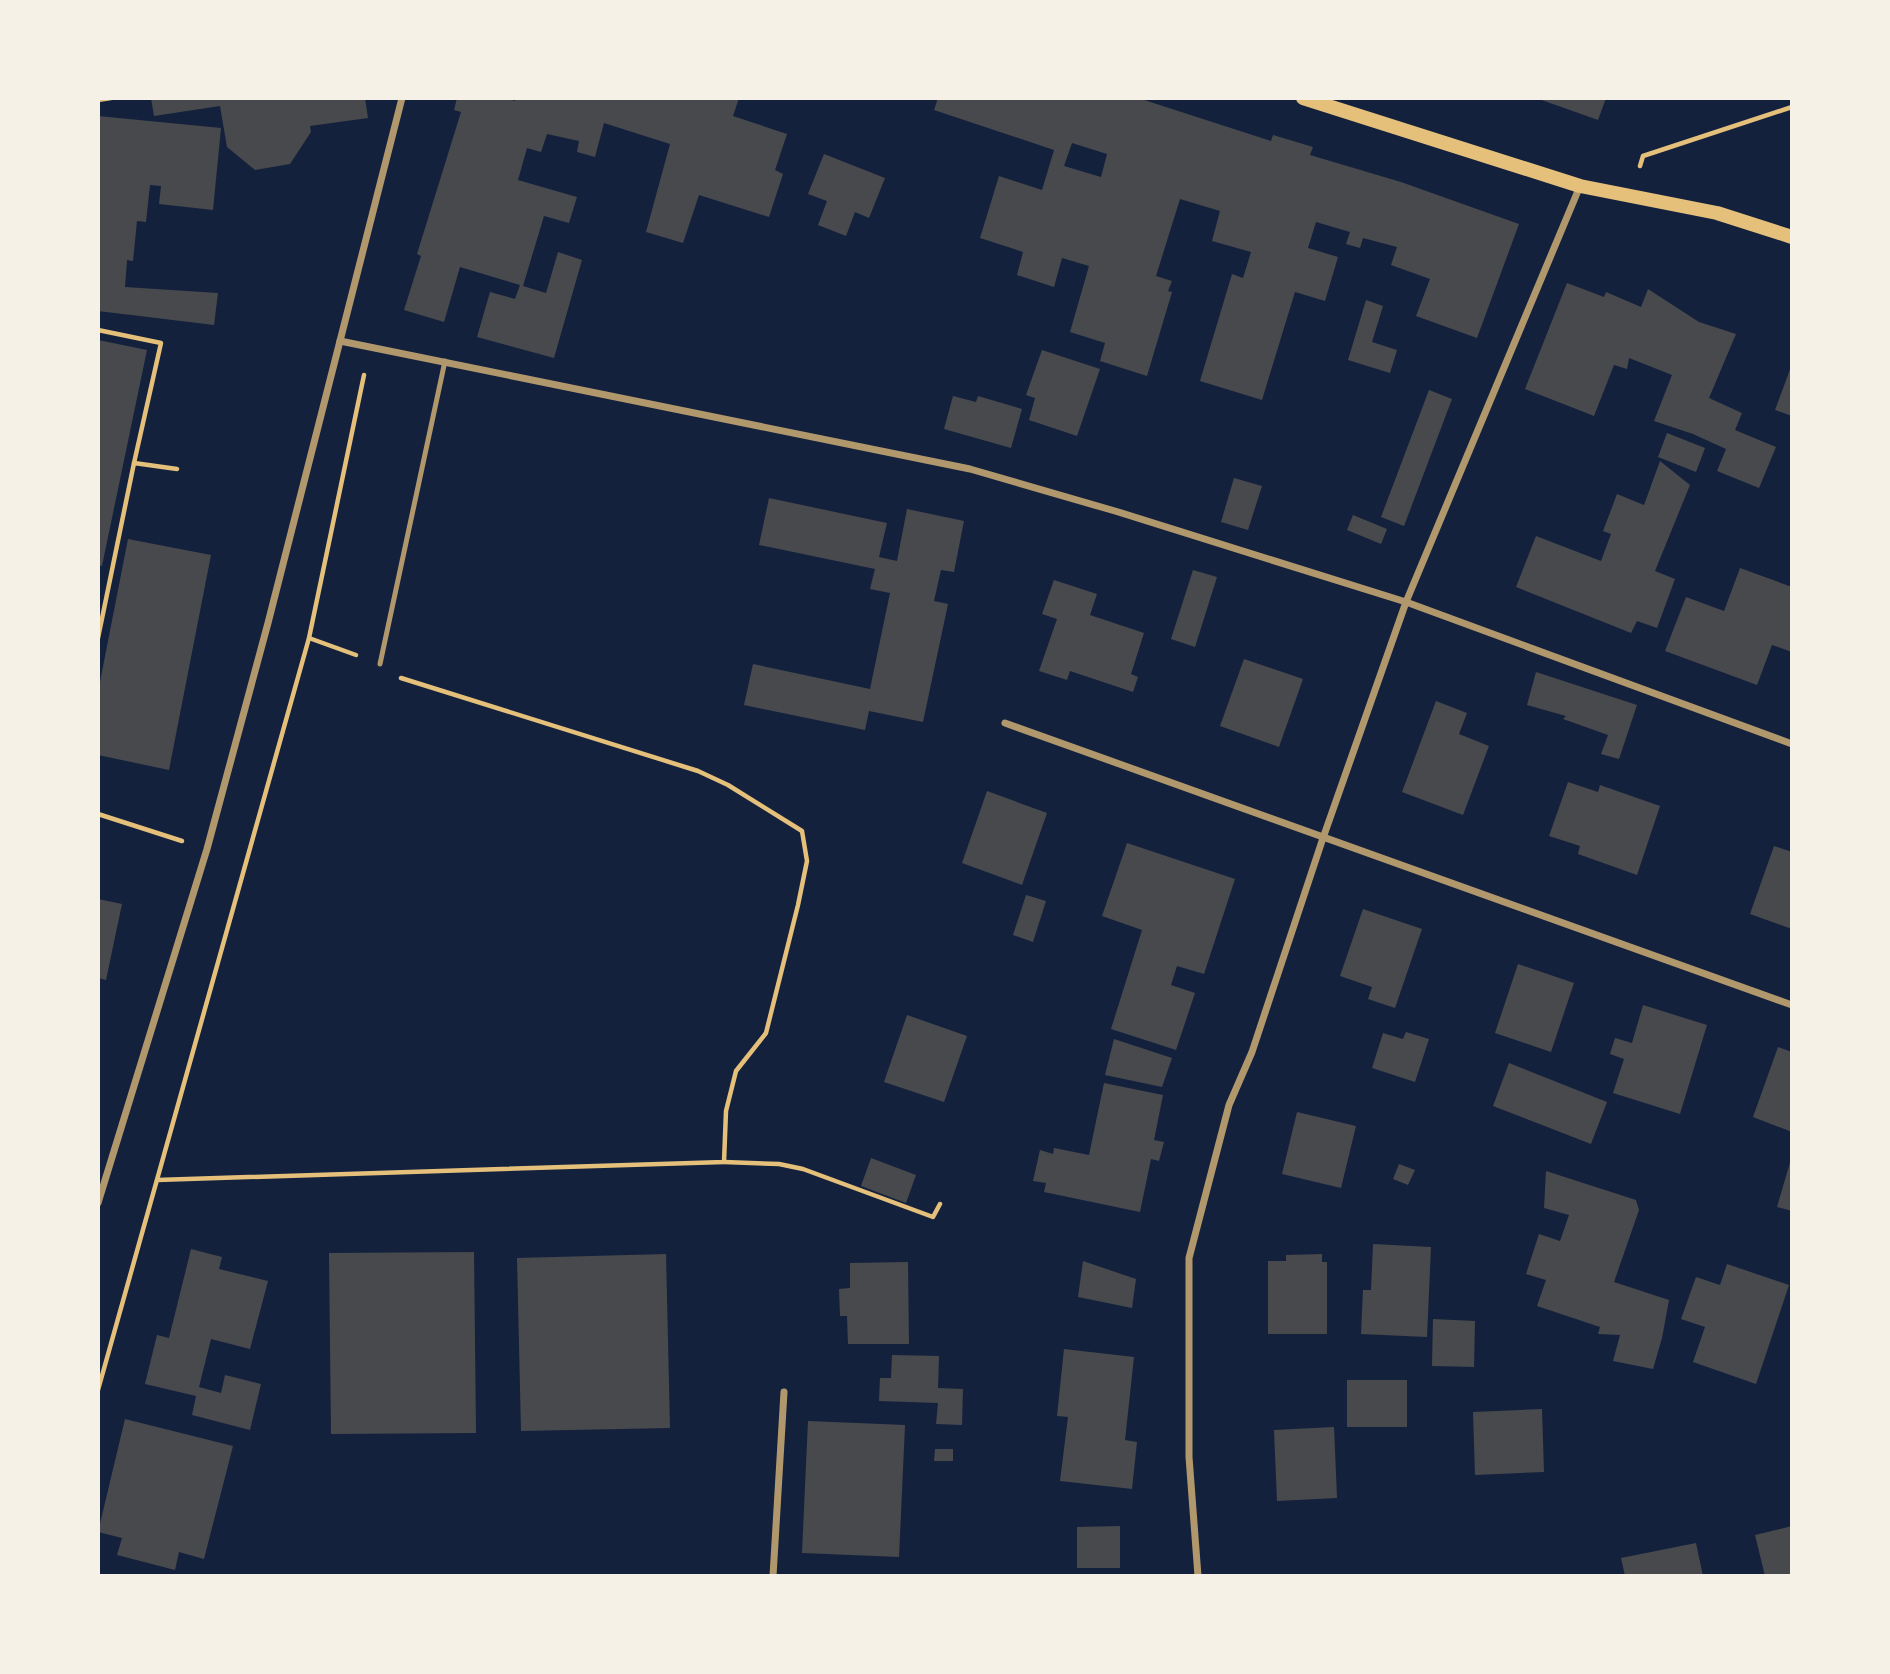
<svg xmlns="http://www.w3.org/2000/svg" width="1890" height="1674" font-family="Georgia,serif">
<style>
.building{fill:#48494c;fill-rule:evenodd}
.lines{fill:none;stroke-linecap:round;stroke-linejoin:round}
.path{stroke:#e5c07b;stroke-width:4.5}
.service{stroke:#b1986c;stroke-width:5}
.minor{stroke:#b1986c;stroke-width:7}
.secondary{stroke:#e5c07b;stroke-width:14}
</style>
<rect width="100%" height="100%" fill="#14213d"/>
<g class="building">
<polygon points="151,98 365,98 368,118 310,126 311,132 290,164 255,170 227,147 220,106 154,116"/>
<polygon points="457,98 507,98 515,101 516,98 739,98 733,116 787,134 775,170 783,174 769,217 699,195 683,243 646,232 670,144 604,123 595,157 577,152 579,141 547,134 541,152 527,148 518,180 577,197 569,223 544,216 523,286 546,293 558,252 582,260 554,358 477,337 490,292 515,299 520,285 460,267 444,322 404,310 421,256 417,254 461,112 454,110"/>
<path d="M 938,98 L 1138,98 L 1271,141 L 1273,135 L 1313,147 L 1310,155 L 1401,182 L 1519,224 L 1477,338 L 1416,316 L 1430,279 L 1391,265 L 1397,247 L 1363,238 L 1360,248 L 1346,244 L 1350,232 L 1316,222 L 1308,248 L 1338,257 L 1325,301 L 1295,292 L 1262,400 L 1200,381 L 1232,274 L 1243,278 L 1251,252 L 1212,241 L 1220,211 L 1180,199 L 1156,276 L 1172,281 L 1168,291 L 1172,292 L 1147,376 L 1100,361 L 1105,343 L 1070,332 L 1089,266 L 1062,258 L 1054,287 L 1017,275 L 1023,252 L 980,238 L 999,176 L 1042,190 L 1054,150 L 934,110 ZM 1072,143 L 1107,154 L 1101,177 L 1064,166 Z"/>
<polygon points="1536,98 1606,98 1598,120"/>
<polygon points="98,116 221,128 213,210 159,204 161,186 150,185 146,222 137,221 133,261 127,260 125,287 218,293 214,325 98,311"/>
<polygon points="824,154 885,178 869,218 855,212 846,236 818,225 827,201 808,194"/>
<polygon points="1567,283 1604,297 1606,292 1641,307 1648,289 1699,322 1736,334 1709,398 1742,413 1735,430 1776,447 1759,488 1717,471 1726,449 1693,434 1654,421 1672,375 1629,358 1627,369 1614,365 1594,416 1525,389"/>
<polygon points="1366,300 1383,306 1372,342 1397,350 1390,373 1348,360"/>
<polygon points="98,340 147,350 102,566 98,565"/>
<polygon points="1042,350 1100,369 1077,436 1029,420 1035,398 1026,395"/>
<polygon points="1792,364 1792,416 1775,410"/>
<polygon points="1429,390 1452,399 1404,526 1381,517"/>
<polygon points="953,396 976,402 978,396 1022,409 1011,448 944,429"/>
<polygon points="1667,433 1705,448 1696,472 1658,457"/>
<polygon points="1660,461 1690,485 1655,571 1675,579 1657,628 1637,621 1631,633 1516,587 1536,536 1601,561 1611,534 1603,531 1617,494 1644,505"/>
<polygon points="1234,478 1262,486 1248,530 1221,522"/>
<polygon points="769,498 887,523 879,557 897,561 907,509 964,521 954,572 941,570 934,601 948,604 923,722 869,711 865,730 744,705 753,664 870,689 890,593 870,589 875,569 759,545"/>
<polygon points="1353,515 1387,529 1381,544 1347,530"/>
<polygon points="128,539 211,555 169,770 98,755 98,692"/>
<polygon points="1740,568 1792,587 1792,652 1772,645 1757,685 1665,651 1686,597 1724,611"/>
<polygon points="1193,570 1217,577 1195,647 1171,639"/>
<polygon points="1054,580 1097,594 1090,615 1144,633 1131,674 1138,677 1133,692 1070,671 1067,680 1039,671 1057,619 1042,614"/>
<polygon points="1244,659 1303,679 1279,747 1220,726"/>
<polygon points="1536,672 1637,705 1619,759 1601,754 1608,735 1563,719 1566,716 1527,705"/>
<polygon points="1436,701 1467,713 1459,734 1489,746 1463,815 1402,792"/>
<polygon points="1568,782 1598,792 1600,785 1660,806 1637,875 1578,854 1580,846 1549,836"/>
<polygon points="987,791 1047,813 1022,885 962,863"/>
<polygon points="1127,843 1235,879 1204,974 1177,966 1171,985 1195,993 1176,1050 1111,1029 1142,930 1102,916"/>
<polygon points="1774,846 1792,852 1792,929 1750,914"/>
<polygon points="1026,895 1046,901 1033,942 1013,935"/>
<polygon points="98,899 122,904 106,980 98,978"/>
<polygon points="1363,909 1422,929 1395,1008 1368,999 1372,987 1340,976"/>
<polygon points="1518,964 1574,983 1551,1052 1495,1033"/>
<polygon points="1643,1005 1707,1025 1680,1114 1613,1093 1624,1059 1610,1054 1615,1038 1632,1043"/>
<polygon points="907,1015 967,1036 944,1102 884,1082"/>
<polygon points="1406,1032 1429,1039 1415,1082 1372,1068 1383,1033 1403,1039"/>
<polygon points="1114,1039 1172,1058 1162,1087 1105,1075"/>
<polygon points="1778,1047 1792,1052 1792,1132 1753,1117"/>
<polygon points="1509,1063 1607,1102 1591,1144 1493,1106"/>
<polygon points="1104,1083 1163,1095 1154,1140 1164,1142 1159,1161 1151,1159 1140,1212 1044,1192 1046,1183 1033,1181 1040,1150 1053,1154 1054,1148 1089,1155"/>
<polygon points="1297,1112 1356,1126 1341,1188 1282,1174"/>
<polygon points="871,1158 916,1175 906,1203 861,1186"/>
<polygon points="1791,1159 1792,1159 1792,1211 1777,1207"/>
<polygon points="1399,1164 1415,1170 1408,1185 1393,1179"/>
<polygon points="1546,1171 1636,1200 1639,1210 1614,1282 1669,1300 1662,1338 1653,1369 1613,1361 1620,1335 1598,1334 1600,1327 1537,1306 1546,1280 1526,1274 1539,1234 1560,1241 1569,1215 1544,1208"/>
<polygon points="1373,1244 1431,1247 1427,1337 1361,1334 1363,1290 1371,1290"/>
<polygon points="191,1249 222,1257 219,1269 268,1281 250,1349 211,1339 199,1387 221,1393 225,1375 261,1384 250,1430 192,1415 196,1396 145,1384 157,1335 169,1338"/>
<polygon points="474,1252 476,1433 331,1434 329,1253"/>
<polygon points="666,1254 670,1428 521,1431 517,1258"/>
<polygon points="1322,1254 1322,1262 1327,1262 1327,1334 1268,1334 1268,1261 1286,1261 1286,1255"/>
<polygon points="1083,1261 1136,1279 1132,1308 1078,1297"/>
<polygon points="908,1262 909,1344 848,1344 847,1316 840,1316 839,1289 850,1288 850,1263"/>
<polygon points="1727,1264 1789,1285 1756,1384 1693,1362 1705,1327 1681,1319 1696,1277 1720,1285"/>
<polygon points="1433,1319 1475,1321 1474,1367 1432,1366"/>
<polygon points="1064,1349 1134,1357 1125,1440 1137,1442 1132,1489 1060,1481 1068,1417 1057,1416"/>
<polygon points="892,1355 939,1356 938,1388 963,1389 962,1425 936,1424 938,1403 879,1401 880,1378 891,1378"/>
<rect x="1347" y="1380" width="60" height="47"/>
<polygon points="1542,1409 1544,1472 1475,1475 1473,1412"/>
<polygon points="125,1419 233,1446 204,1559 179,1552 175,1570 117,1555 122,1538 98,1532"/>
<polygon points="808,1421 905,1425 899,1557 802,1553"/>
<polygon points="1334,1427 1337,1498 1277,1501 1274,1430"/>
<polygon points="935,1449 953,1449 953,1461 934,1461"/>
<polygon points="1120,1526 1120,1568 1077,1568 1077,1527"/>
<polygon points="1792,1526 1792,1576 1765,1576 1755,1535"/>
<polygon points="1696,1543 1703,1576 1625,1576 1621,1558"/>
</g>
<g class="lines">
<g class="path">
<polyline points="98,100 111,98"/>
<polyline points="1640,166 1643,156 1792,107"/>
<polyline points="98,330 161,343 134,463"/>
<polyline points="98,638 134,463 177,469"/>
<polyline points="309,638 356,655"/>
<polyline points="98,814 182,841"/>
<polyline points="724,1162 779,1164 803,1169 933,1217 940,1204"/>
<polyline points="157,1180 724,1162 726,1111 736,1071 766,1033 798,905 807,861 802,831 728,785 698,771 401,678"/>
<polyline points="98,1390 309,638 364,375"/>
</g>
<polyline class="service" points="380,664 445,361"/>
<g class="minor">
<polyline points="340,341 970,469 1115,511 1406,602 1792,744"/>
<polyline points="1005,723 1792,1005"/>
<polyline points="98,1203 207,849 268,623 402,98"/>
<polyline points="773,1576 784,1392"/>
<polyline points="1198,1576 1189,1457 1189,1258 1229,1105 1252,1052 1323,838 1406,602 1580,186"/>
</g>
<polyline class="secondary" points="1303,98 1580,186 1717,213 1792,237"/>
</g>
<rect width="1890" height="1674" fill="none" stroke="#f6f1e7" stroke-width="200"/>
</svg>
